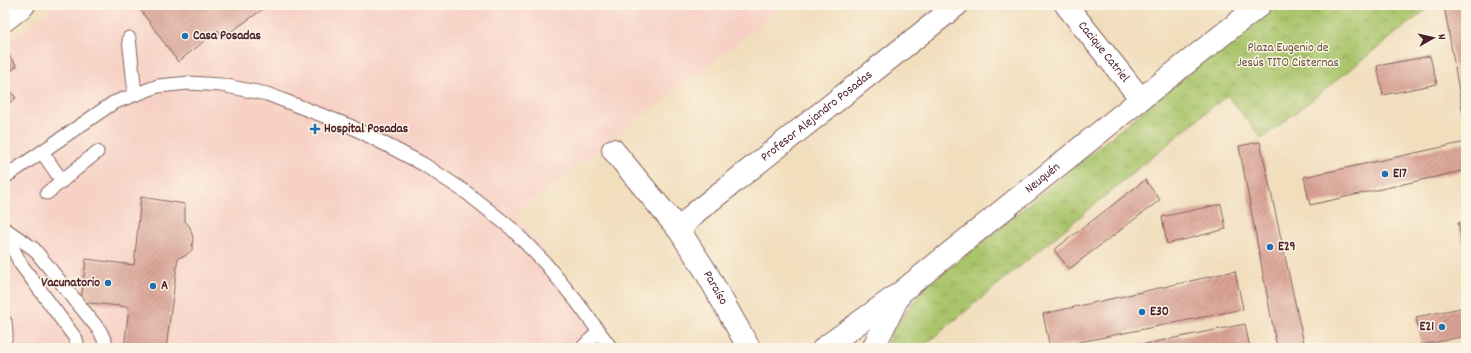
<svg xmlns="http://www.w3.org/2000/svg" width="1471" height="353" font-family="Dekko,sans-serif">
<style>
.built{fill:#f7d1c6}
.park{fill:url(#park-crowns);stroke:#7a724a}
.building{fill:url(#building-hatch)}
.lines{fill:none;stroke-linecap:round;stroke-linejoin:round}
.lane-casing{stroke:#84625e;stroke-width:15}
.street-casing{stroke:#84625e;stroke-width:24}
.secondary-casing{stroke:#84625e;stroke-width:24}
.lane{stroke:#fff;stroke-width:13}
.street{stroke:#fff;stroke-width:22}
.secondary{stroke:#fff;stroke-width:22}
.poi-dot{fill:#1f6fb2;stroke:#fcf5e5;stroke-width:1.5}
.labels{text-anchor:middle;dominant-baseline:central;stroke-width:3;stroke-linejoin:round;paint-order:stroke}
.poi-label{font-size:13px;font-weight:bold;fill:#4a1f2b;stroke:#fcf5e5;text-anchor:start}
.park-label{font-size:13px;fill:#66513e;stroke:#fcf5e5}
.street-label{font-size:13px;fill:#4a1f2b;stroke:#fcf5e5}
</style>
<defs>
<pattern id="park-crowns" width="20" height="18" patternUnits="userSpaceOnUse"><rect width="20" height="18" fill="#a9c46a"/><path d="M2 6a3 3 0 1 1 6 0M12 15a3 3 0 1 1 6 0" fill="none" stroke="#8c9f57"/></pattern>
<pattern id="building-hatch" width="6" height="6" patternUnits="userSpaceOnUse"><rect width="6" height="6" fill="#daa395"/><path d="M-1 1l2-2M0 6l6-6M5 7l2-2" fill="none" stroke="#b3847a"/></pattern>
</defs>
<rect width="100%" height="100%" fill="#fcf5e5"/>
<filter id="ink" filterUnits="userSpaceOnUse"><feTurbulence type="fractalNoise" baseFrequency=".025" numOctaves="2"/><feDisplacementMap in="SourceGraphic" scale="8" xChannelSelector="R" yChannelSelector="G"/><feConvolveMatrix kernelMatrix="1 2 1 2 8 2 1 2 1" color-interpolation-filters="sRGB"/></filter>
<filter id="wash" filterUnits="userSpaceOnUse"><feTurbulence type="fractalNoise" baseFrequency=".012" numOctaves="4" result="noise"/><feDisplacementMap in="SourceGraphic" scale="16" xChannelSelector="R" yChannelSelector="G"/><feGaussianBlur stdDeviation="0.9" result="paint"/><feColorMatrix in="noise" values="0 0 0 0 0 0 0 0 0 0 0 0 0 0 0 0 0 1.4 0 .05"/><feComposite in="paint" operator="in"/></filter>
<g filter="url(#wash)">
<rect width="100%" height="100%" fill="#f1debd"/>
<polygon class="built" points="55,5 786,5 515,214 619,348 5,348 5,45"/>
<polygon class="park" points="1272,5 1432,5 1262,139 1227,95 921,348 885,348 893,329 924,288 999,229"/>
<g id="blocks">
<g class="building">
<polygon points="137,5 196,5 199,8 203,5 269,5 222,38 218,30 178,62"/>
<polygon points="620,5 642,5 641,8"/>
<polygon points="1444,5 1466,5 1466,119 1464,120"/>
<polygon points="5,50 17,66 7,74 5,71"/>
<polygon points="1430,56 1437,84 1383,95 1377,66"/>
<polygon points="5,84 16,98 5,106"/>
<polygon points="1260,142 1305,348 1277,348 1239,146"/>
<polygon points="1466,142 1466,170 1310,205 1304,177"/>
<polygon points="1145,180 1160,200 1069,269 1054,250"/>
<polygon points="141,197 185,204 185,221 190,227 193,238 192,250 185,256 178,258 166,348 124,348 129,307 81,302 86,259 134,265"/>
<polygon points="1221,204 1226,229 1167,244 1162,217"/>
<polygon points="1466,222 1466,253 1465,253 1458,223"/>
<polygon points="1235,271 1243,309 1050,348 1043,314"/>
<polygon points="1466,307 1466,336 1422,345 1416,317"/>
<polygon points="1245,324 1250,348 1130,348 1130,347"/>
</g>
</g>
</g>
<g filter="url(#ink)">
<use href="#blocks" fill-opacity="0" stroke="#84625e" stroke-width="1"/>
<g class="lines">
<g class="lane-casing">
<g id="lane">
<polyline points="129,38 135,94"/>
<polyline points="42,152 62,181"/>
<polyline points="5,177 113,103 158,86 189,83 221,85 267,94 350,126 423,164 467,193 512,229 545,263 577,302 611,348"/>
<polyline points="47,193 97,152"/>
<polyline points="5,229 34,249 100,331 108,348"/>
<polyline points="5,232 20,263 76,339 78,348"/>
<polyline points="5,322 6,335 5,339"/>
<polyline points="582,348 599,331"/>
</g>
</g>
<g class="street-casing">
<g id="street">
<path id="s1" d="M 1066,5 L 1141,99"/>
<path id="s2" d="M 613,150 L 679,230 L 705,270 L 749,348"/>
<path id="s3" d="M 679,230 L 696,212 L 957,5"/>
<path id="s4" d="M 824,348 L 900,293 L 1141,99 L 1260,5"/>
<polyline points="873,348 899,296"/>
</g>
</g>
<g class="secondary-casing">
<polyline id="secondary" points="5,20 24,5"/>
</g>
<use href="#lane" class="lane"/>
<use href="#street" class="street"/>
<use href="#secondary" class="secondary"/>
</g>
</g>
<g class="poi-dot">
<circle cx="185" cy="36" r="4"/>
<path d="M313 123h4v4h4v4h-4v4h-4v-4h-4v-4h4z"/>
<circle cx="1385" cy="174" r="4"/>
<circle cx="1270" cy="247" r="4"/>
<circle cx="108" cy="283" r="4"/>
<circle cx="153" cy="286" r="4"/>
<circle cx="1142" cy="312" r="4"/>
<circle cx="1442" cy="327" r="4"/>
</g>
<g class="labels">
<g class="poi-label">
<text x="193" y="36">Casa Posadas</text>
<text x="324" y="129">Hospital Posadas</text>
<text x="1393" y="174">E17</text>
<text x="1278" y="247">E29</text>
<text x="100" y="283" text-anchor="end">Vacunatorio</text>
<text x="161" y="286">A</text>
<text x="1150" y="312">E30</text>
<text x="1434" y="327" text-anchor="end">E21</text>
</g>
<g class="park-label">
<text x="1288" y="48">Plaza Eugenio de<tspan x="1288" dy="15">Jesús TITO Cisternas</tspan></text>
</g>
<g class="street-label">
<text stroke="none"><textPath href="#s1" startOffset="60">Cacique Catriel</textPath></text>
<text stroke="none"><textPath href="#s3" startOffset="179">Profesor Alejandro Posadas</textPath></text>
<text stroke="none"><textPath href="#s4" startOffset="277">Neuquén</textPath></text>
<text stroke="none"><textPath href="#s2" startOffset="172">Paraíso</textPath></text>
</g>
</g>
<rect width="1471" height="353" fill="none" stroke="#fcf5e5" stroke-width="20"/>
<g transform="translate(1433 38) rotate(82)" stroke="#fcf5e5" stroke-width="3" paint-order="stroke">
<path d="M0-3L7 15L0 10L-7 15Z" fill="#4a1f2b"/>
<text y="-6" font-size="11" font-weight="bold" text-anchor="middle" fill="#4a1f2b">N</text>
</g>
</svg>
